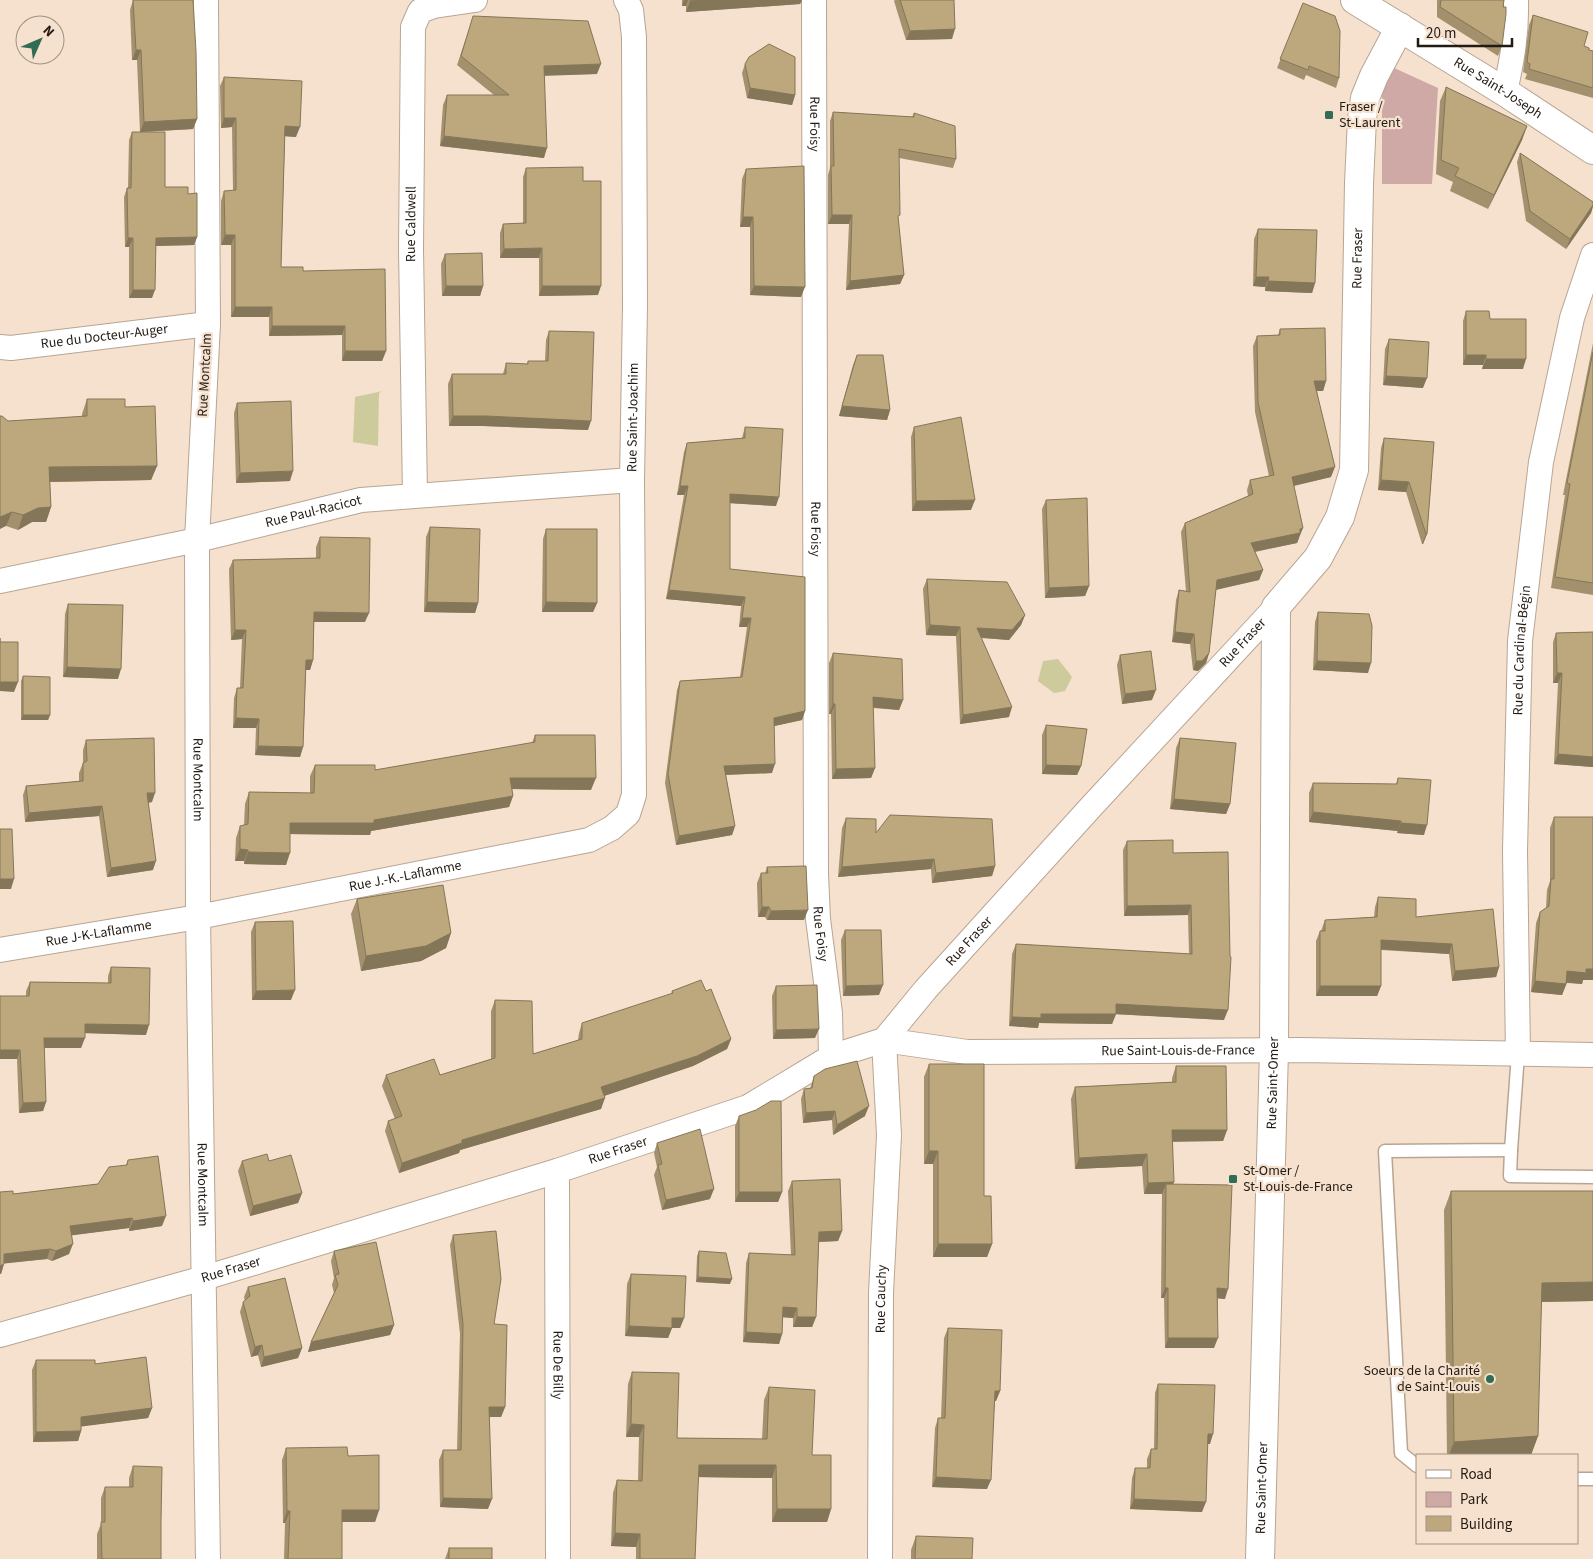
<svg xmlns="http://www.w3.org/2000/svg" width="1593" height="1559" font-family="'Source Sans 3',sans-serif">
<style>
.green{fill:#cea9a6}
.water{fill:#cdca9b}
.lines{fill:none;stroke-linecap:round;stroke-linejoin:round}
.service-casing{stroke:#b8a593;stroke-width:15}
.minor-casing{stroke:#b8a593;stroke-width:26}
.tertiary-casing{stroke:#b8a593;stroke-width:30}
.service{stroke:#fff;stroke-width:12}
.minor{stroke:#fff;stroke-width:24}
.tertiary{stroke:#fff;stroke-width:28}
.wall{fill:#a3906c}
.shaded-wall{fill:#847658}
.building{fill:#bda87d;stroke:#847658}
.poi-dot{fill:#306c56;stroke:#f5e1ce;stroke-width:2}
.labels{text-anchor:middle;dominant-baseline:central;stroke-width:4.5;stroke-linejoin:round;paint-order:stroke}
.street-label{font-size:14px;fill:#221b14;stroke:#f5e1ce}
.poi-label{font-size:14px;fill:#221b14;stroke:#f5e1ce;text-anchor:start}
</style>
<rect width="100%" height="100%" fill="#f5e1ce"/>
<polygon class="green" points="1392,67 1438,88 1432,184 1382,184 1382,69"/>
<g class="water">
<polygon points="383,391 379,393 378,446 353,442 355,397"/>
<polygon points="1058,659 1072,677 1065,691 1054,693 1038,681 1043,661"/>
</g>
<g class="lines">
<g class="service-casing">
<g id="service">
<polyline points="1511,1150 1510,1176 1593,1177"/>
<polyline points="1417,1466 1401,1453 1385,1151 1511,1150 1518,1054"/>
<polyline points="1577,1479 1593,1479"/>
</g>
</g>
<g class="minor-casing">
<g id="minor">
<path id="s1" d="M 206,0 L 208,324 L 197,540 L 198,917 L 208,1559"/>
<path id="s2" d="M 814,0 L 816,874 L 818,919 L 830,1013 L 831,1057"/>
<path d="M 1505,92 C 1512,60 1517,34 1516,0"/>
<path id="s3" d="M 0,347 L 11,348 L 208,324"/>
<path id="s4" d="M 415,495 L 411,249 L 413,27 L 420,11 L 434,6 L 475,0"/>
<path id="s5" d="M 0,581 L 197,540 L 361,500 L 632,480"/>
<path id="s6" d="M 0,950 L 198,917 L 589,840 L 612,828 L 628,814 L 634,795 L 632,480 L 635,306 L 634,37 L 631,10 L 626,0"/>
<path id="s7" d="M 884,1040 L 967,1052 L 1300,1050 L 1593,1055"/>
<path id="s8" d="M 1518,1054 L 1515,851 L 1520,641 L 1541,462 L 1572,318 L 1593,255"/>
<path id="s9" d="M 557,1171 L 558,1559"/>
<path id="s10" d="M 0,1335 L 204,1278 L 557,1171 L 748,1107 L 831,1057 L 884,1040 L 926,989 L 1090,808 L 1276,607"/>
<path id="s11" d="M 880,1559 L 881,1293 L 889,1135 L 884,1040"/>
</g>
</g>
<g class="tertiary-casing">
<g id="tertiary">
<path id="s12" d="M 1355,0 L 1505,92 L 1593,150"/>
<path id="s13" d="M 1260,1559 L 1274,1051 L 1276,607 L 1318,558 L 1340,517 L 1354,470 L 1359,183 L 1362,119 L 1365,98 L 1374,76 L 1400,27"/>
</g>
</g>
<use href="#service" class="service"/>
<use href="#minor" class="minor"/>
<use href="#tertiary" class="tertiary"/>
</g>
<g class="wall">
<polygon points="133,0 197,119 193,129 141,132 165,187 188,194 197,237 194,245 156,246 152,298 129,298 129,247 125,247 124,197 127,188 128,188 129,140 132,132 140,132 137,60 132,60 130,10"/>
<polygon points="682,0 802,0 800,4 686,12 686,6 682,6"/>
<polygon points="895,0 954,0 952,39 906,40 894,1"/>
<polygon points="1437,0 1504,0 1502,46 1498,56 1437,17"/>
<polygon points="1303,3 1339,78 1336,88 1306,75 1304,80 1277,68"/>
<polygon points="1533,15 1589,50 1593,51 1593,98 1525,79 1527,74 1523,72 1529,25"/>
<polygon points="470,26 597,74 545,75 544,158 440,146 443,105 447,95 494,95 457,65"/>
<polygon points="745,64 795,95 792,105 747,98 742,73"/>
<polygon points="224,77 296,137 285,136 281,267 303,271 386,351 382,361 342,361 342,335 269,336 269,317 231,317 231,245 221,245 221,201 224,191 233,191 232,127 221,128 220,86"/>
<polygon points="1446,87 1527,126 1522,140 1488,209 1450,191 1453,182 1436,174 1440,101"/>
<polygon points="833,112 912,117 914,113 956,159 953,168 899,158 898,219 904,275 900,284 846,290 849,224 828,224 828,175 830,168 830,121"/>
<polygon points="1520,153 1593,202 1593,207 1591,213 1566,249 1526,221 1517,162"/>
<polygon points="526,168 583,181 598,295 539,296 539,258 500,258 500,233 503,224 523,223 523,177"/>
<polygon points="746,169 801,297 750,295 750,227 740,227 742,179"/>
<polygon points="1258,229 1315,283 1312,293 1265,291 1265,287 1253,286 1254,239"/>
<polygon points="445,254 483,286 480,296 442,296 441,264"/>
<polygon points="1466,311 1490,319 1523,369 1482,369 1483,365 1463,365 1463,321"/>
<polygon points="1280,329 1326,381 1323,391 1317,391 1331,477 1294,486 1299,538 1297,543 1255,552 1263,570 1259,580 1216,590 1209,653 1206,663 1198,671 1193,670 1190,644 1172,642 1176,600 1179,590 1186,591 1181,532 1185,523 1248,496 1247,490 1250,480 1269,476 1255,412 1253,346 1257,336 1278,335"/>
<polygon points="549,331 588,430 483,426 449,426 448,384 452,374 503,374 506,363 527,364 528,361 545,361 546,340"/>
<polygon points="1389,339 1423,388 1383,385 1385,349"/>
<polygon points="1593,343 1593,595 1551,588 1565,495 1563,495"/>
<polygon points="857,355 890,410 887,420 839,416 853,365"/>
<polygon points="87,399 125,407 157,466 151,480 50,482 51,507 46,522 32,522 18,530 6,526 8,421 82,417 82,414"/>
<polygon points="237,403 290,481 236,483 234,413"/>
<polygon points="745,427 776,506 730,503 730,569 805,711 802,720 774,726 772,773 726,775 735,826 732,835 676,845 665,783 677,690 680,681 740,677 747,627 739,627 741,606 666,599 684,495 677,495 684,452 687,443 742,438"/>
<polygon points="914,427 971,510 912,511 911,437"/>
<polygon points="1384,438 1434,442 1427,534 1423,544 1422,544 1406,492 1378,490 1381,448"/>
<polygon points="1046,500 1089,586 1085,596 1045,598 1042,509"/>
<polygon points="430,527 478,603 475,613 424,612 426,537"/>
<polygon points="546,529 597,603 593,612 542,612 543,539"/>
<polygon points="320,537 365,622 314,622 313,660 310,670 306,670 303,747 300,757 255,755 256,728 233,728 234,698 237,688 240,688 242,639 231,640 229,569 233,560 316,558 316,547"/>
<polygon points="927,579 1025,615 1021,625 1009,640 981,638 1009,717 960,724 956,636 926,635 923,589"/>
<polygon points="68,604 118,679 63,677 65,614"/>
<polygon points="1318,612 1368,673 1313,670 1315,622"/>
<polygon points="1593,632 1593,767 1554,764 1558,683 1553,683 1553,642 1556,633"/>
<polygon points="833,653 903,700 899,710 873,708 875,768 871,778 832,779 831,714 829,714 829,663"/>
<polygon points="1120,655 1152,700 1122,704 1117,665"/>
<polygon points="23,676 50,715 48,720 21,720 21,681"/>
<polygon points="1046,725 1081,766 1077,775 1042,774 1042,735"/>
<polygon points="535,735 591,790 512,789 513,796 509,807 371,831 370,835 290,834 286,865 244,864 244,861 235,861 236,838 240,826 244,825 245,804 249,792 310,793 310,776 315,765 375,770 532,743"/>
<polygon points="1180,738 1230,804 1226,814 1170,809 1176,748"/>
<polygon points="86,740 152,802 148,803 153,870 107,877 99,816 25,822 23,795 26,786 79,781 79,773 83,763 83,750"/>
<polygon points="1398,778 1424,835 1397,833 1398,831 1309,822 1309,793 1313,783 1396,784"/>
<polygon points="1554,817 1583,980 1582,984 1567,983 1562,995 1531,992 1536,923 1540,912 1546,908 1547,890 1550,881 1550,828"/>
<polygon points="846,818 876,833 995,866 992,876 932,883 931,869 838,877 842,828"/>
<polygon points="1127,841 1173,853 1228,852 1224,1020 1116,1014 1112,1024 1039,1023 1038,1028 1009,1026 1012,954 1016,944 1189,954 1188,915 1124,916 1123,850"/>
<polygon points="767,867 804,920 767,920 765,917 758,917 757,883 761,873 765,873"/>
<polygon points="1378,897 1416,917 1499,967 1496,977 1452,981 1449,954 1381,950 1381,986 1377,996 1316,996 1316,941 1320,931 1321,931 1325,920 1374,917 1375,907"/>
<polygon points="357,899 451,933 446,948 421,961 361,971 351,914"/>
<polygon points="255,922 291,1000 252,1000 251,932"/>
<polygon points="845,930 879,995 843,996 841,940"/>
<polygon points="111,967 146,1035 85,1033 81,1048 44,1048 46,1102 43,1111 19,1113 17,1059 0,1059 0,996 26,996 26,991 30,982 108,983 108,976"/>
<polygon points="776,986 815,1038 773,1039 772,996"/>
<polygon points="672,991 706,991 731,1039 727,1049 693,1066 604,1096 601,1109 460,1150 459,1153 399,1173 385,1131 388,1121 395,1119 382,1086 386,1075 440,1075 491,1059 491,1011 495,1000 533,1054 578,1040 579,1033 582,1023 671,994"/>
<polygon points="929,1064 984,1196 992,1244 987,1257 933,1257 933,1164 924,1164 924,1077"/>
<polygon points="1176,1066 1227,1130 1223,1141 1173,1141 1173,1184 1225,1299 1218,1298 1214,1348 1165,1348 1164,1298 1161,1298 1162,1194 1144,1194 1142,1166 1075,1169 1071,1099 1075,1087 1172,1082 1172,1078"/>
<polygon points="814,1076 865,1116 833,1135 832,1120 803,1123 801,1099 804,1089 810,1089"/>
<polygon points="739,1116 782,1192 778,1202 735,1202 735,1126"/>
<polygon points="657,1143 710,1199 662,1210 654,1175 657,1167 654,1153"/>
<polygon points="128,1160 162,1226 129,1231 129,1228 72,1235 69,1254 52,1261 47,1259 4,1263 1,1274 0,1274 0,1192 13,1194 98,1184 126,1165"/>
<polygon points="242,1161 269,1161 302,1193 298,1203 250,1216 238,1171"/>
<polygon points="792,1181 842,1231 838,1241 819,1242 816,1317 812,1327 793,1327 793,1318 783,1317 782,1334 779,1344 743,1342 746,1263 749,1253 791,1255 788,1191"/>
<polygon points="1451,1191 1593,1191 1593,1301 1541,1302 1538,1436 1531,1455 1447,1455 1444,1210"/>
<polygon points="453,1235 494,1324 505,1407 501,1417 490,1417 488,1509 440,1507 439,1460 443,1450 457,1450 460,1334 450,1245"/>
<polygon points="334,1251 394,1325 390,1335 308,1352 311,1342 334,1293 332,1285 334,1278 331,1261"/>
<polygon points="699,1251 730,1284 696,1282 697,1256"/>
<polygon points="631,1274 684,1318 680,1328 672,1328 668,1338 625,1336 627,1284"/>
<polygon points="248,1287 302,1348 298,1358 261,1367 258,1355 251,1357 240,1312 243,1302 245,1301 244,1297"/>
<polygon points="948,1328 1000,1391 996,1401 995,1401 987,1489 932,1487 935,1428 938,1418 941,1418 944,1338"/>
<polygon points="36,1360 95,1364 152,1408 148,1418 81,1426 81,1431 78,1441 33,1442 32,1370"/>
<polygon points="632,1372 677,1438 762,1439 764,1400 769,1387 812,1455 831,1509 827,1522 772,1522 772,1478 698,1477 695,1559 636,1559 636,1547 611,1546 613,1493 617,1480 638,1481 639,1437 626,1437 628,1384"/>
<polygon points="1158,1384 1210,1444 1208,1444 1202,1512 1130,1509 1132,1478 1135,1468 1147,1468 1147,1459 1151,1449 1154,1449 1155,1393"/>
<polygon points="286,1448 348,1456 379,1510 375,1522 342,1522 342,1559 284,1559 285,1523 283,1523 282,1460"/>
<polygon points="133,1466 161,1522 161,1559 97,1559 97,1534 101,1524 101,1498 105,1487 129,1487 129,1478"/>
<polygon points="916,1536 972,1559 911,1559 911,1550"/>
<polygon points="449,1548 492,1559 445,1559"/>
</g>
<g class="shaded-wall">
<polygon points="684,0 688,0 686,6 682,6"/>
<polygon points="705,0 802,0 800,4 686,12 690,1"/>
<polygon points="955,29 952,39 906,40 910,31"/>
<polygon points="136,50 141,50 137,60 132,60"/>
<polygon points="601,64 597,74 541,76 544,66"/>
<polygon points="750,88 795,95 792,105 747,98"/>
<polygon points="224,118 236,118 232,127 221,128"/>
<polygon points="197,119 193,129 140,132 144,122"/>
<polygon points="285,126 300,127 296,137 282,136"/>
<polygon points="1527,126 1522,140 1488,209 1494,195"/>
<polygon points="444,136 547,148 544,158 440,146"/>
<polygon points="1593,205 1591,213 1566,249 1570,239"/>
<polygon points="832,215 852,215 849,224 828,224"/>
<polygon points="743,217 753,217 750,227 740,227"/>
<polygon points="225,235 235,235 231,245 221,245"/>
<polygon points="197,237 194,245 153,246 156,238"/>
<polygon points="128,238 133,238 129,247 125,247"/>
<polygon points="542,248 539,258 500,258 504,249"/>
<polygon points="904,275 900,284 846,290 850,281"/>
<polygon points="1256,277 1269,277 1265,287 1253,286"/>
<polygon points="1268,281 1315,283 1312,293 1265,291"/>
<polygon points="446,286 483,286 480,296 442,296"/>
<polygon points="542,286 601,286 598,295 539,296"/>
<polygon points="754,286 805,287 801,297 750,295"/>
<polygon points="133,290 155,290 152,298 129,298"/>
<polygon points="235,307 272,307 269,317 231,317"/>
<polygon points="272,326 345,326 342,335 269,336"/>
<polygon points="345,351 386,351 382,361 342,361"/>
<polygon points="1466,355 1486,355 1483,365 1463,365"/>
<polygon points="1486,359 1526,359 1523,369 1482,369"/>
<polygon points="1386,376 1427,378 1423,388 1383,385"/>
<polygon points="1314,381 1326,381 1323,391 1311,391"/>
<polygon points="842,406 890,410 887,420 839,416"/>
<polygon points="453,416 486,416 591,421 588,430 483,426 449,426"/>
<polygon points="157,466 151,480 44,482 49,467"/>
<polygon points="1335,467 1331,477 1288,487 1292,477"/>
<polygon points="293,471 290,481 236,483 240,473"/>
<polygon points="1381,480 1409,482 1406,492 1378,490"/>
<polygon points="680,486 688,486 684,495 677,495"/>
<polygon points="730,494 779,497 776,506 727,503"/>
<polygon points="975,500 971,510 912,511 916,501"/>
<polygon points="51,507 46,522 32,522 18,530 23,515 38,508"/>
<polygon points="12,512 6,526 0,529 0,517"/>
<polygon points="1303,528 1297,543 1248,553 1251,543"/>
<polygon points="1426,534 1427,534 1423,544 1422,544"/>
<polygon points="1263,570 1259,580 1214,590 1217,580"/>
<polygon points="1089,586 1085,596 1045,598 1049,588"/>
<polygon points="669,590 745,597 741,606 666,599"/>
<polygon points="427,602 478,603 475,613 424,612"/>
<polygon points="546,602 597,603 593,612 542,612"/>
<polygon points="314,612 369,613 365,622 311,622"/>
<polygon points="1025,615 1021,625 1009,640 973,637 977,628"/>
<polygon points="742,618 751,618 747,627 739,627"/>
<polygon points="930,625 960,627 956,636 926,635"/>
<polygon points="235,630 246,630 242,639 231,640"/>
<polygon points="1175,632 1194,634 1190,644 1172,642"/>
<polygon points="1209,653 1206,663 1198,671 1193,670 1196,661"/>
<polygon points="306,660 313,660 310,670 302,670"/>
<polygon points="1317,661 1371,663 1368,673 1313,670"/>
<polygon points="67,667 121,669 118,679 63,677"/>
<polygon points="1557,673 1562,673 1558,683 1553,683"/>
<polygon points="0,682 18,682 14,692 0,691"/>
<polygon points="1156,690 1152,700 1122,704 1125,694"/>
<polygon points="873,697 903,700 899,710 870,707"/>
<polygon points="833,704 835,704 831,714 829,714"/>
<polygon points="1012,707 1009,717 960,724 963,715"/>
<polygon points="805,711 802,720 770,727 774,718"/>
<polygon points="23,715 50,715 48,720 21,720"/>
<polygon points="236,718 259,719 256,728 233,728"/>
<polygon points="258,746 303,747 300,757 255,755"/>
<polygon points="1558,754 1593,757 1593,767 1554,764"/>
<polygon points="775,764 772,773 721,775 724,766"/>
<polygon points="1046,765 1081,766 1077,775 1042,774"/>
<polygon points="875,768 871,778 832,779 836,769"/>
<polygon points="510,778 596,778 591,790 506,789"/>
<polygon points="147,793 155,793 152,802 144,803"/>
<polygon points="513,796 509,807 371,831 370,835 286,834 290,823 374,820"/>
<polygon points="1174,799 1230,804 1226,814 1170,809"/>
<polygon points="102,806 99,816 25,822 29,813"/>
<polygon points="1313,812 1401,821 1398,831 1309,822"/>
<polygon points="1401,823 1427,825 1424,835 1397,833"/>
<polygon points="735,826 732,835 676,845 679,836"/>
<polygon points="240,849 248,850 244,861 235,861"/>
<polygon points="248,852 290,853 286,865 244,864"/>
<polygon points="934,859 931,869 838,877 842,867"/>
<polygon points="156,861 153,870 107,877 111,868"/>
<polygon points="995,866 992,876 932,883 936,873"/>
<polygon points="0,879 14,879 11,889 0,889"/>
<polygon points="1191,905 1188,915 1124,916 1127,906"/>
<polygon points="762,907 769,907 765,917 758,917"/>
<polygon points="808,910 804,920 767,920 771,911"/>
<polygon points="451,933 446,948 421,961 361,971 366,956"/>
<polygon points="1381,940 1452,944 1449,954 1377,949"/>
<polygon points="1499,967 1496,977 1452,981 1455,971"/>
<polygon points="1586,969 1593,969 1593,980 1583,980 1582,984 1563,982 1567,971"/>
<polygon points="1535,981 1566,984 1562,995 1531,992"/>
<polygon points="883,985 879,995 843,996 846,986"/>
<polygon points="1320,986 1381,986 1377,996 1316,996"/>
<polygon points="295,990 291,1000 252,1000 256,991"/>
<polygon points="1116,1004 1228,1010 1224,1020 1112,1014"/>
<polygon points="1041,1014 1116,1014 1112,1024 1039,1023 1038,1028 1009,1026 1012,1017"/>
<polygon points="85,1024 149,1025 146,1035 81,1033"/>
<polygon points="819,1029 815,1038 773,1039 776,1030"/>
<polygon points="44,1038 85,1038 81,1048 40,1048"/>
<polygon points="731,1039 727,1049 693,1066 598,1098 601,1087"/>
<polygon points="0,1050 20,1050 17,1059 0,1059"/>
<polygon points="605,1098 601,1109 460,1150 459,1153 399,1173 402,1163 462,1140"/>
<polygon points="46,1102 43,1111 19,1113 23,1103"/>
<polygon points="869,1106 865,1116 833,1135 837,1125"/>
<polygon points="835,1111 832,1120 803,1123 806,1113"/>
<polygon points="1172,1130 1227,1130 1223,1141 1168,1142"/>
<polygon points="929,1151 938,1151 933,1164 924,1164"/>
<polygon points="1147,1154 1142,1166 1075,1169 1079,1158"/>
<polygon points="1174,1182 1170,1194 1166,1184 1162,1194 1144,1194 1148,1183"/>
<polygon points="714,1189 710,1199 662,1210 666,1200"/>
<polygon points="739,1192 782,1192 778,1202 735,1202"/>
<polygon points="302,1193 298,1203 250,1216 253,1206"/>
<polygon points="166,1216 162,1226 129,1231 133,1221"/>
<polygon points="132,1218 129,1228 67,1236 70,1226"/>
<polygon points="842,1231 838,1241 816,1242 819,1232"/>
<polygon points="73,1244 69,1254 52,1261 56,1251"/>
<polygon points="938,1244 992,1244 987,1257 933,1257"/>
<polygon points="50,1249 47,1259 0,1264 4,1254"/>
<polygon points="4,1264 1,1274 0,1274 0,1266"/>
<polygon points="698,1277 732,1279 730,1284 696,1282"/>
<polygon points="1593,1282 1593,1301 1535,1302 1542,1283"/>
<polygon points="1165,1288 1168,1288 1164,1298 1161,1298"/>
<polygon points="1217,1288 1228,1289 1225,1299 1214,1298"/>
<polygon points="783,1307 797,1308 793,1318 779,1317"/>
<polygon points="797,1317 816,1317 812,1327 793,1327"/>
<polygon points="672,1318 684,1318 680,1328 668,1328"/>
<polygon points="394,1325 390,1335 308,1352 311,1342"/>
<polygon points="629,1326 672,1328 668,1338 625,1336"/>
<polygon points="746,1332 782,1334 779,1344 743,1342"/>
<polygon points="1168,1338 1218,1338 1214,1348 1165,1348"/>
<polygon points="262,1345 258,1355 251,1357 255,1347"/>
<polygon points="302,1348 298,1358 261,1367 264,1357"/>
<polygon points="995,1391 1000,1391 996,1401 992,1401"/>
<polygon points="489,1407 505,1407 501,1417 486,1417"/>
<polygon points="152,1408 148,1418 78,1427 81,1417"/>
<polygon points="631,1424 644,1425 639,1437 626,1437"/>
<polygon points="81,1431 78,1441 33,1442 36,1432"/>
<polygon points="1208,1434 1213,1434 1210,1444 1204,1444"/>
<polygon points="1538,1436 1531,1455 1449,1455 1454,1442"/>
<polygon points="699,1465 776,1465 772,1478 694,1477"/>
<polygon points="936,1477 991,1480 987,1489 932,1487"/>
<polygon points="443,1498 492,1499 488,1509 440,1507"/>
<polygon points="1134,1499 1206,1502 1202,1512 1130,1509"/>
<polygon points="777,1509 831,1509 827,1522 772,1522"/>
<polygon points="342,1510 379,1510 375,1522 338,1522"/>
<polygon points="287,1511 290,1511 285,1523 283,1523"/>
<polygon points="615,1533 640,1534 636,1547 611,1546"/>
</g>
<g class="building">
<polygon points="133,0 193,0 196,51 197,119 144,122 141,50 136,50"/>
<polygon points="690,0 705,0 690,1"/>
<polygon points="900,0 954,0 955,29 910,31"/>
<polygon points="1441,0 1504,0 1503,7 1506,7 1506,14 1502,46 1440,7"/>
<polygon points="1303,3 1335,16 1340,31 1339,78 1309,66 1308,70 1280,59"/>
<polygon points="1533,15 1588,32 1584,46 1589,48 1589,50 1593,51 1593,88 1529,69 1530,64 1527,62"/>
<polygon points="473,16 588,21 601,64 544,66 547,148 444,136 447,95 509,95 461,56"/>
<polygon points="769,44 795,57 795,95 750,88 745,64 749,57"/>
<polygon points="224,77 302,81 300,127 285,126 281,267 303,267 303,271 385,269 386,351 345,351 345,326 272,326 272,307 235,307 235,235 225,235 224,191 236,190 236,118 224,118"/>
<polygon points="1446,87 1527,126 1494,195 1455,176 1459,168 1441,160"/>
<polygon points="833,112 914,117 914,113 955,126 956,159 899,149 900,215 898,216 904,275 850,281 852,215 832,215 831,166 834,166"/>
<polygon points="132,132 165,132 165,187 188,187 188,194 197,193 197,237 156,238 155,290 133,290 133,238 128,238 127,188 131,188"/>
<polygon points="1520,153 1593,202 1593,205 1570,239 1530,211"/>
<polygon points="804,166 805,287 754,286 753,217 743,217 746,169"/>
<polygon points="583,167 583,181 601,181 601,286 542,286 542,248 504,249 503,224 526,223 526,168"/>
<polygon points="1258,229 1317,230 1315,283 1268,281 1269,277 1256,277"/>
<polygon points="482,253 483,286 446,286 445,254"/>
<polygon points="1466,311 1489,311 1490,319 1526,319 1526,359 1486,359 1486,355 1466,355"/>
<polygon points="1325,328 1326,381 1314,381 1335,467 1292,477 1303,528 1300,529 1300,533 1251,543 1263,570 1217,580 1209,653 1202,661 1196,661 1194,634 1175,632 1179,590 1190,592 1185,523 1253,494 1250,480 1274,475 1258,402 1257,336 1280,335 1280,329"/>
<polygon points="549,331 594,332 591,421 486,416 453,416 452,374 506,374 506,363 528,364 528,361 548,361"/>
<polygon points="1389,339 1429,342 1427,378 1386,376"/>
<polygon points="1593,352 1593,583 1555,577 1570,484 1567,483"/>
<polygon points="857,355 883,355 890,410 842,406"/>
<polygon points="87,399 125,399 125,407 155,406 157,466 49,467 51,507 38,508 23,515 12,512 0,517 0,416 2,416 8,421 87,416"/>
<polygon points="291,401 293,471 240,473 237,403"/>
<polygon points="961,417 975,500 916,501 914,427"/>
<polygon points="745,427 783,429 779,497 730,494 730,569 805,577 805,711 774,718 775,764 724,766 735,826 679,836 668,774 680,681 742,677 751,618 742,618 745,597 669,590 688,486 680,486 687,443 745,438"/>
<polygon points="1384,438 1434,442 1427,534 1426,534 1409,482 1381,480"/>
<polygon points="1087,498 1089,586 1049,588 1046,500"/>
<polygon points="430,527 480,529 478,603 427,602"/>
<polygon points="546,529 597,529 597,603 546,602"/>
<polygon points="320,537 370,538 369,613 314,612 313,660 306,660 303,747 258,746 259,719 236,718 237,688 243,688 246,630 235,630 233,560 320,558"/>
<polygon points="927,579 1007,582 1025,615 1012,630 977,628 1012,707 963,715 960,627 930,625"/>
<polygon points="68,604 123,605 121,669 67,667"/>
<polygon points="1318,612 1369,614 1372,626 1371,663 1317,661"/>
<polygon points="1593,632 1593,757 1558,754 1562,673 1557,673 1556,633"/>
<polygon points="0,638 0,642 18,642 18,682 0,682"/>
<polygon points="1151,651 1156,690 1125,694 1120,655"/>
<polygon points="833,653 902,659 903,700 873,697 875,768 836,769 835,704 833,704"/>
<polygon points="23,676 50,677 50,715 23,715"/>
<polygon points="1046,725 1087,729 1081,766 1046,765"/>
<polygon points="535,735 595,735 596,778 510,778 513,796 374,820 374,823 290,823 290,853 248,852 248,850 240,849 240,826 248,824 249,792 314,793 315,765 375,765 375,770 535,742"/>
<polygon points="154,738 155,793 147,793 156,861 111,868 102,806 29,813 26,786 83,781 83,763 87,761 86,740"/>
<polygon points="1180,738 1236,743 1230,804 1174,799"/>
<polygon points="1398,778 1431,780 1427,825 1401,823 1401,821 1313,812 1313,783 1397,784"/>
<polygon points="890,815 992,819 995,866 936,873 934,859 842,867 846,818 876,819 876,833"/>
<polygon points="1554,817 1593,817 1593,969 1586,969 1586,973 1567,971 1566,984 1535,981 1540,912 1549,906 1551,879 1554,879"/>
<polygon points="0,829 12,829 14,879 0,879"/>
<polygon points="1173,840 1173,853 1228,852 1230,956 1231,957 1228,1010 1116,1004 1116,1014 1041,1014 1041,1018 1012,1017 1016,944 1192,954 1191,905 1127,906 1127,841"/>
<polygon points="806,866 808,910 771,911 769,907 762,907 761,873 768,873 767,867"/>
<polygon points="443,885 451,933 426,946 366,956 357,899"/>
<polygon points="1378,897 1416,899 1416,917 1493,909 1499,967 1455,971 1452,944 1381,940 1381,986 1320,986 1320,931 1325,931 1325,920 1377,917"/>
<polygon points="293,921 295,990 256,991 255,922"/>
<polygon points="845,930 881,930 883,985 846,986"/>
<polygon points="111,967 150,968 149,1025 85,1024 85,1038 44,1038 46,1102 23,1103 20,1050 0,1050 0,996 29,996 30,982 111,983"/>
<polygon points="701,980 706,991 711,989 731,1039 697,1056 601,1087 605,1098 462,1140 462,1143 402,1163 388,1121 402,1116 386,1075 434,1059 440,1075 495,1058 495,1000 532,1001 533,1054 582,1039 582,1023 673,993 672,991"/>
<polygon points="817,985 819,1029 776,1030 776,986"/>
<polygon points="857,1061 869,1106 837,1125 835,1111 806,1113 804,1089 812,1088 814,1076 825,1069"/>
<polygon points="929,1064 984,1064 984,1196 991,1196 992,1244 938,1244 938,1151 929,1151"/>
<polygon points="1176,1066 1226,1066 1227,1130 1172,1130 1174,1182 1148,1183 1147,1154 1079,1158 1075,1087 1176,1082"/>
<polygon points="771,1101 781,1101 782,1192 739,1192 739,1116 756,1110"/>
<polygon points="700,1129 714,1189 666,1200 658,1165 662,1164 657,1143"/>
<polygon points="267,1154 269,1161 291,1155 302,1193 253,1206 242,1161"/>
<polygon points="158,1156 166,1216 133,1221 132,1218 70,1226 73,1244 56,1251 50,1249 4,1254 4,1264 0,1266 0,1192 13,1191 13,1194 98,1184 109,1167 127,1165 128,1160"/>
<polygon points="840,1179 842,1231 819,1232 816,1317 797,1317 797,1308 783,1307 782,1334 746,1332 749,1253 795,1255 792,1181"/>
<polygon points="1166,1184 1232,1185 1228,1289 1217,1288 1218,1338 1168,1338 1168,1288 1165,1288"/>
<polygon points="1451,1191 1593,1191 1593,1282 1542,1283 1538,1436 1454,1442"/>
<polygon points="496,1231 501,1279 494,1324 507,1325 505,1407 489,1407 492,1499 443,1498 443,1450 461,1450 463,1324 453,1235"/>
<polygon points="376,1242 394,1325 311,1342 338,1285 335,1275 339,1274 334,1251"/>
<polygon points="699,1251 726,1253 732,1279 698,1277"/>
<polygon points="631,1274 686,1276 684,1318 672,1318 672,1328 629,1326"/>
<polygon points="285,1278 302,1348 264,1357 262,1345 255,1347 243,1302 250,1296 248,1287"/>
<polygon points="948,1328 1002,1330 1000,1391 995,1391 991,1480 936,1477 938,1418 945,1418"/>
<polygon points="146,1357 152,1408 81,1417 81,1431 36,1432 36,1360 95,1360 95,1364"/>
<polygon points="632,1372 679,1373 677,1438 767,1439 769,1387 815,1390 812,1455 831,1455 831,1509 777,1509 776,1465 699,1465 695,1559 640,1559 640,1534 615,1533 617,1480 642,1481 644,1425 631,1424"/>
<polygon points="1158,1384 1215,1385 1213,1434 1208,1434 1206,1502 1134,1499 1135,1468 1150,1468 1151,1449 1157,1449"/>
<polygon points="347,1447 348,1456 379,1455 379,1510 342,1510 342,1559 288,1559 290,1511 287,1511 286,1448"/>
<polygon points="133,1466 162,1467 161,1522 161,1559 102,1559 101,1522 105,1522 105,1487 133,1487"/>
<polygon points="916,1536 973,1538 972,1559 915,1559"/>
<rect x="449" y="1548" width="43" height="11"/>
</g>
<g class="poi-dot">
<rect x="1324" y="110" width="10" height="10" rx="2.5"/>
<rect x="1228" y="1174" width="10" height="10" rx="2.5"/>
<circle cx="1490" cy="1379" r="5"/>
</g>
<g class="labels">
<g class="street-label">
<text stroke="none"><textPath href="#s12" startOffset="168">Rue Saint-Joseph</textPath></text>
<text stroke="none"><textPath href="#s2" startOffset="124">Rue Foisy</textPath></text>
<text stroke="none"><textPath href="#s4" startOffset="271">Rue Caldwell</textPath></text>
<text stroke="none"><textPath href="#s13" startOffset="1324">Rue Fraser</textPath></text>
<text stroke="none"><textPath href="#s3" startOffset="105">Rue du Docteur-Auger</textPath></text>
<text transform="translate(205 375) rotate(-87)">Rue Montcalm</text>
<text stroke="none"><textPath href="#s6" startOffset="1044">Rue Saint-Joachim</textPath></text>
<text stroke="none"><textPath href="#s5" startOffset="321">Rue Paul-Racicot</textPath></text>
<text stroke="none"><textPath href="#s2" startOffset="529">Rue Foisy</textPath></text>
<text stroke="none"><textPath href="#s10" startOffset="1470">Rue Fraser</textPath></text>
<text stroke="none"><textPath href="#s8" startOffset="404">Rue du Cardinal-Bégin</textPath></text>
<text stroke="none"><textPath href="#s1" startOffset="780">Rue Montcalm</textPath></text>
<text stroke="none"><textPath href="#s6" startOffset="412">Rue J.-K.-Laflamme</textPath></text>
<text stroke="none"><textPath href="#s6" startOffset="100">Rue J-K-Laflamme</textPath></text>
<text stroke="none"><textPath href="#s2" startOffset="934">Rue Foisy</textPath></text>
<text stroke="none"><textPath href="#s10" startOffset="1065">Rue Fraser</textPath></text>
<text stroke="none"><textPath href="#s7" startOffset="295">Rue Saint-Louis-de-France</textPath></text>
<text stroke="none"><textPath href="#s13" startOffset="476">Rue Saint-Omer</textPath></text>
<text stroke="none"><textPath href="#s10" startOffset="645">Rue Fraser</textPath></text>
<text stroke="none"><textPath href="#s1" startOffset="1185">Rue Montcalm</textPath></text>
<text stroke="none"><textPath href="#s10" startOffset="240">Rue Fraser</textPath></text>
<text stroke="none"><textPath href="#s11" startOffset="260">Rue Cauchy</textPath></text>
<text stroke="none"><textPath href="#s9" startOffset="194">Rue De Billy</textPath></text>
<text stroke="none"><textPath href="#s13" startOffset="71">Rue Saint-Omer</textPath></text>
</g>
<g class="poi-label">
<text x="1339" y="107">Fraser /<tspan x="1339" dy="16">St-Laurent</tspan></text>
<text x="1243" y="1171">St-Omer /<tspan x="1243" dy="16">St-Louis-de-France</tspan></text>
<text x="1480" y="1371" text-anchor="end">Soeurs de la Charité<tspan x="1480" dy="16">de Saint-Louis</tspan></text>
</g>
</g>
<rect x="1416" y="1454" width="162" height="90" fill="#f5e1ce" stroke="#a19284"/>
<rect x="1426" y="1470" width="25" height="8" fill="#ffffff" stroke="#a19284"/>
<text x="1460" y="1479" font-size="15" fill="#221b14">Road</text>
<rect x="1426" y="1492" width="25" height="15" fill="#cea9a6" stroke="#a19284"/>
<text x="1460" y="1504" font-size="15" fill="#221b14">Park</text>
<rect x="1426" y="1516" width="25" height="15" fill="#bda87d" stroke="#a19284"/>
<text x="1460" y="1529" font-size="15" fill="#221b14">Building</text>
<g transform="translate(40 40) rotate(45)"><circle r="24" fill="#f5e1ce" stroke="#a19284"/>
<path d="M0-4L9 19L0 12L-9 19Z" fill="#306c56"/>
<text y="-8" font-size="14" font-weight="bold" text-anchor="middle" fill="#221b14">N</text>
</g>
<path d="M1418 38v8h94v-8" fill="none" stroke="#221b14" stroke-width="2.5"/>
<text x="1426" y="38" font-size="15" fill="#221b14" stroke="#f5e1ce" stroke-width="4" paint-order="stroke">20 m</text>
</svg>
